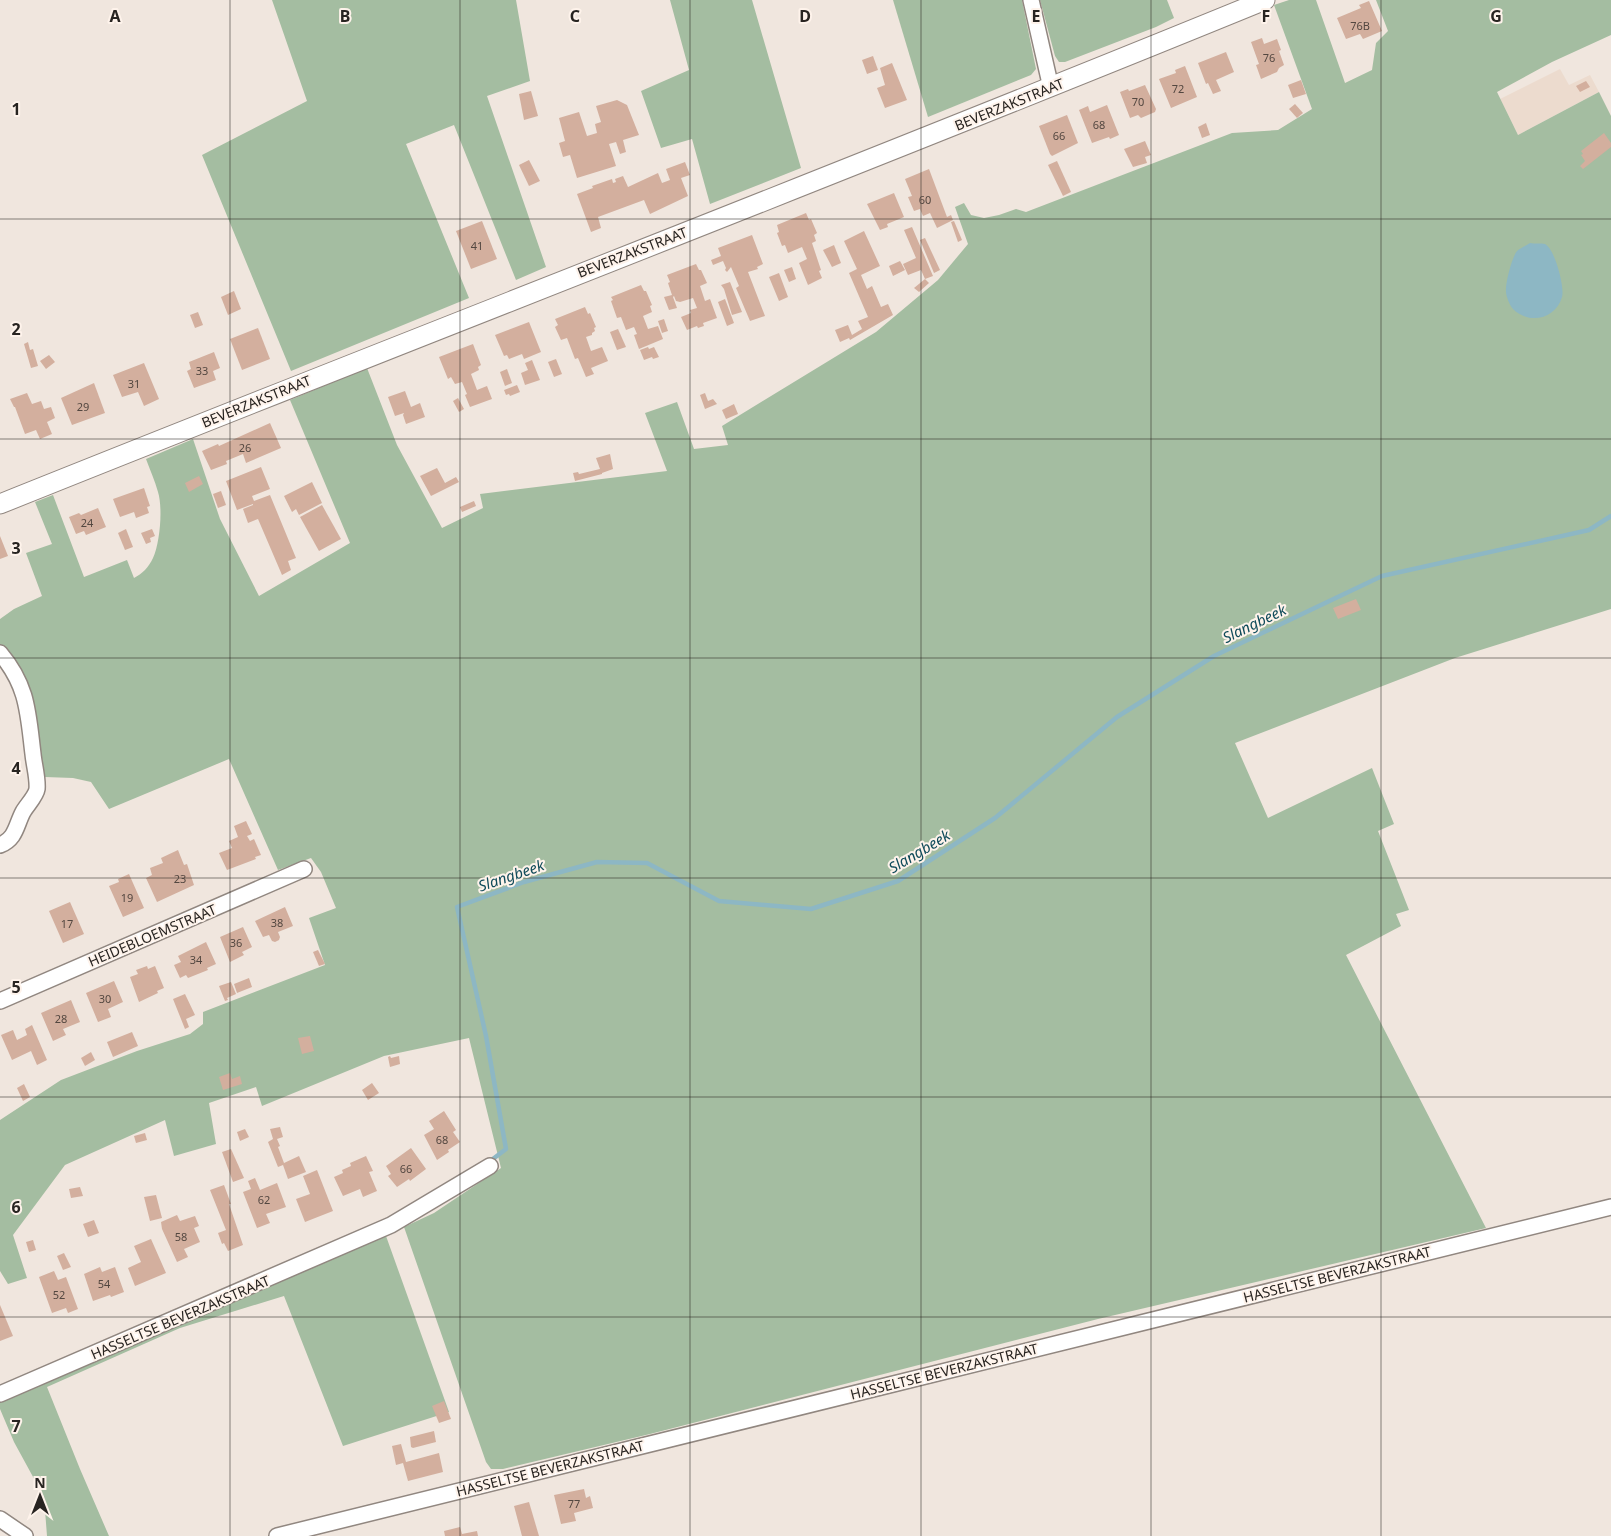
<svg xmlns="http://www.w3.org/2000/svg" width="1611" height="1536" font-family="'Noto Sans',sans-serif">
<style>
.built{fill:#ecdbce}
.green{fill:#a4bda1}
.water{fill:#8db7c4}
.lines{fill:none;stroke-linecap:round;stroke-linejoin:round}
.stream{stroke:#8db7c4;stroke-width:4.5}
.building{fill:#d3af9e}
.minor-casing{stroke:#918780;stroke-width:18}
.tertiary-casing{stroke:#918780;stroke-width:21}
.minor{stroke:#fff;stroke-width:15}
.tertiary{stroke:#fff;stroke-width:19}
.grid{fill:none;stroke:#282421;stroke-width:1;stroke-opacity:0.55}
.labels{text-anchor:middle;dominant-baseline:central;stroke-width:4;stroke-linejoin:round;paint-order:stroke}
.number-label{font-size:11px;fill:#534740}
.street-label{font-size:14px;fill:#282421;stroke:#fef3eb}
.water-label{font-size:15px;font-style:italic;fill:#104b5a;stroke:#fef3eb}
.grid-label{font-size:16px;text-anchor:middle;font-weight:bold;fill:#282421;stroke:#fef3eb;stroke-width:4;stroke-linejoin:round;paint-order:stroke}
</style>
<rect width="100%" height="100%" fill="#f0e6de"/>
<polygon class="built" points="1560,69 1569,85 1590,75 1599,92 1518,135 1500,99"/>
<g class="green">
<polygon points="272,0 516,0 530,81 487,96 546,267 516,280 454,125 406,144 469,298 291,371 202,155 307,101"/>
<polygon points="670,0 752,0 801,168 710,204 692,139 661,148 641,91 689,70"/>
<polygon points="893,0 1022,0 1036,69 1031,75 928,117"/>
<polygon points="1040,0 1167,0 1174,18 1156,27 1065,62 1059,62 1055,56"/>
<path d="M 1289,0 L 1316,0 L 1345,83 L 1372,70 L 1376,43 L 1388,31 L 1376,0 L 1611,0 L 1611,35 L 1552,62 L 1497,92 L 1518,135 L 1599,92 L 1611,116 L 1611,609 L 1455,658 L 1235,743 L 1268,818 L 1372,768 L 1394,824 L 1378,831 L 1409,910 L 1396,914 L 1401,926 L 1346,955 L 1486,1228 L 1098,1319 L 650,1434 L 503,1469 L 491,1469 L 486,1462 L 404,1227 L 434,1213 L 501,1168 L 469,1038 L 384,1056 L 262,1106 L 256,1087 L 209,1103 L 216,1144 L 174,1156 L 165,1120 L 65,1165 L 13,1235 L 27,1278 L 8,1284 L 0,1271 L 0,1120 L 61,1080 L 137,1051 L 190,1034 L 203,1024 L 203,1012 L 325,965 L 309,918 L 336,908 L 321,872 L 311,858 L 278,870 L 229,759 L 109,809 L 91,782 L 73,778 L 45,777 L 36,721 L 15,661 L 0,645 L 0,619 L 14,609 L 42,596 L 26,553 L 52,544 L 35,502 L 53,495 L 84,577 L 127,560 L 134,578 C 142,574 149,567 153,558 C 160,543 163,508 158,492 C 155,481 150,470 146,459 L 193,439 L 220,519 L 259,596 L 350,543 L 290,400 L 367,368 L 397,445 L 442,528 L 483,508 L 480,494 L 667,471 L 645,413 L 677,402 L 694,449 L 728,445 L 722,426 L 876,332 L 938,280 L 968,244 L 955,207 L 964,203 L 971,215 L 984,218 L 999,215 L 1016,209 L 1026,212 L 1232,133 L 1278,130 L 1312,109 L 1274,5 Z"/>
<polygon points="386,1236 449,1412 343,1446 284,1296 180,1328 47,1387 80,1469 109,1536 47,1536 44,1497 14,1442 0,1409 0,1399"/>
</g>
<path class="water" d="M 1530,243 C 1534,244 1541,243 1545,244 C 1555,249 1565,288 1562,297 C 1556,319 1529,325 1513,309 C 1510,306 1506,296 1506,292 C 1505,284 1512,257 1517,251 C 1520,248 1526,246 1530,243 Z"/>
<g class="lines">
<polyline class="stream" points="489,1162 506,1149 486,1036 457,907 524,882 597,862 647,863 719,901 811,909 898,881 995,818 1117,717 1214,656 1382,576 1589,530 1611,516"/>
</g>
<g class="building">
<polygon points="1369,1 1382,31 1363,39 1360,34 1346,39 1337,18 1361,8 1359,5"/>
<polygon points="1262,38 1264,44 1277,39 1281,50 1279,51 1284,65 1279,68 1277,72 1261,79 1256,65 1259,64 1251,42"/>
<polygon points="1226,52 1234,72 1216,80 1221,91 1213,94 1208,83 1206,84 1198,63"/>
<polygon points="873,56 878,70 867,74 862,60"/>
<polygon points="892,63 907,100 885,108 877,88 885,85 880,68"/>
<polygon points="1185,66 1197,97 1171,108 1159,79 1176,73 1175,70"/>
<polygon points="1301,80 1306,94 1293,98 1288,85"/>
<polygon points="1586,81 1590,87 1580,92 1576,86"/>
<polygon points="1145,85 1156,109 1155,112 1141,118 1138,115 1130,118 1120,92 1128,89 1129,91"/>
<polygon points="531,91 538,116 524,120 519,94"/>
<polygon points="617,100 627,105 639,135 623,140 626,152 620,154 616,142 609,144 616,166 577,178 570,155 563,157 559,143 565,141 559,118 579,112 587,136 597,133 595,124 601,122 596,106"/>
<polygon points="1295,104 1303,113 1297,118 1289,109"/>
<polygon points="1107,105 1119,135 1110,139 1109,137 1092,143 1079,110 1088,106 1090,112"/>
<polygon points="1067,115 1078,143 1052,156 1050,154 1039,126"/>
<polygon points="1206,123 1210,135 1202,138 1198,127"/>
<polygon points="1604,133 1611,143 1611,147 1583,169 1580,166 1585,161 1581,155 1583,154 1581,151"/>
<polygon points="1145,141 1151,155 1145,157 1147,163 1133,167 1124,149"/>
<polygon points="529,160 540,181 529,186 519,165"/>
<polygon points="1057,161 1071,192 1063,196 1048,165"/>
<polygon points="685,162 690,175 681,178 688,196 650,214 644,200 598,217 601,228 591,232 577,194 593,188 592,186 612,179 613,183 616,182 615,179 623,176 628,187 658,173 662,183 670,180 666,169"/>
<polygon points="929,169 947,217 951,215 953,220 937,228 930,213 923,216 920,209 914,211 908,197 912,196 905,179"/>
<polygon points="894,193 904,217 887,224 888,227 880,230 867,204"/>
<polygon points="806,213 809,220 811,219 817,233 814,235 816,241 812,243 821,270 819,271 822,278 808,285 799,263 807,259 802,247 788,253 785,245 782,246 777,233 779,232 777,225"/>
<polygon points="482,221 497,259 471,269 456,231"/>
<polygon points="954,221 962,240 958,242 951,222"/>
<polygon points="912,227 933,276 925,279 921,270 908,275 903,264 916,258 904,230"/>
<polygon points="864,231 880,266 861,275 867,289 872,286 881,307 888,304 893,315 850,340 849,338 840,342 835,330 848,325 852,335 862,329 858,321 868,317 849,273 857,269 844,241"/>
<polygon points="752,235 763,264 757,267 758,269 748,272 765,316 750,321 736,288 739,286 731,267 727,272 725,270 726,268 723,261 713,265 711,260 721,256 718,248"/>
<polygon points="925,238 940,270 934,273 920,240"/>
<polygon points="834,245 841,263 832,267 823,250"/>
<polygon points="900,261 905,270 893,276 889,266"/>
<polygon points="696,264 699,270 701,270 707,283 700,286 705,301 710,299 717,318 703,323 704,326 698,328 697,326 687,330 681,317 691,313 690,310 697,308 693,298 680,302 676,301 674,296 673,297 677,308 669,310 664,297 672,295 668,283 670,282 667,275"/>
<polygon points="792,267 796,279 789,282 784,270"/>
<polygon points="779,273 788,297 779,301 769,277"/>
<polygon points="925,279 929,283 919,292 914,288"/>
<polygon points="730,282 742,312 732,315 724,289 721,285"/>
<polygon points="641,285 644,291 646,291 652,305 650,306 652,312 643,316 648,329 658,326 663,339 639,349 634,335 637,334 634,327 626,330 621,317 617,318 611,301 613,300 611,297"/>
<polygon points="234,291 241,309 228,315 221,297"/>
<polygon points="725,299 734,323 727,326 718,302"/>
<polygon points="585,307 588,314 590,313 596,327 594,328 595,331 592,333 592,335 586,337 591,351 602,347 608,361 591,368 594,374 586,377 578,358 575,359 567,338 561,340 555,327 558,325 555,319"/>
<polygon points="198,312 203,325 195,328 190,315"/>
<polygon points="664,319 668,331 662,333 658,321"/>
<polygon points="529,322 541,352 524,359 522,354 509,359 507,355 504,356 495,335"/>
<polygon points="258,328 270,359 242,370 230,339"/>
<polygon points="618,329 626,347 617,350 610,332"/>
<polygon points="28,342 30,350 33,349 38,366 31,368 24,344"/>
<polygon points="473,344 481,365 478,367 479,370 471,374 477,390 487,386 492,399 470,407 465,395 467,394 462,382 455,384 451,377 448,379 439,357"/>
<polygon points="648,347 649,349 654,347 659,357 653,359 652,357 644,360 640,350"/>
<polygon points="214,352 220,368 213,371 216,380 194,388 187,371 191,369 189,362"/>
<polygon points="49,355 55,362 46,369 40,361"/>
<polygon points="556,359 562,374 554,377 548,362"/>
<polygon points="532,360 540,380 525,385 521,373 528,370 525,363"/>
<polygon points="144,363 159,399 144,406 138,392 122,397 113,375"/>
<polygon points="507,369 512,383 505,386 500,372"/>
<polygon points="94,383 105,413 72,425 61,398"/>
<polygon points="517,385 520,392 510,396 509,394 506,395 504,390"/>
<polygon points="405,391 411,407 420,403 425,417 406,424 403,415 404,413 395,416 388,397"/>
<polygon points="27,393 32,404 41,401 44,409 51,407 55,418 47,422 52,434 40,439 36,430 25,434 15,407 14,407 10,399"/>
<polygon points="705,393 708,401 713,399 717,404 705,409 700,395"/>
<polygon points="458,398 464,409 459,412 453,401"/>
<polygon points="734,404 738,414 726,419 722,410"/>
<polygon points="270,423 281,448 246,463 243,454 226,461 227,464 211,470 202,451 218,444 219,446"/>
<polygon points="610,454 613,469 602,473 602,474 575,481 573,473 578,472 579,474 600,469 596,458"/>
<polygon points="261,467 270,489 252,496 254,501 270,495 296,558 288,561 291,570 282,575 258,519 248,523 243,509 253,505 253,504 237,510 226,481"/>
<polygon points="437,468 445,483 456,477 459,482 431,496 420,476"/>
<polygon points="199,476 203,484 189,492 185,483"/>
<polygon points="312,482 322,503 299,515 296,509 292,512 284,496"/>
<polygon points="144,488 150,506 147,507 149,513 136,518 134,512 120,517 113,499"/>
<polygon points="221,491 226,505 218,508 213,494"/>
<polygon points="474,501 476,506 462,512 460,507"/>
<polygon points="322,505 341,539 319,551 300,517"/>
<polygon points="98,508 106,527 86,535 84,531 76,534 69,517 79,513 81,515"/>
<polygon points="126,529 133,547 125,550 118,533"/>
<polygon points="152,529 155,536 150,538 151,542 146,544 141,533"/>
<polygon points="0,536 8,556 0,559"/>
<polygon points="1356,599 1361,610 1338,619 1333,608"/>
<polygon points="246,821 252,834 247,836 250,841 254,839 261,855 255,857 256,859 227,870 219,853 232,848 229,841 238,837 234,826"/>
<polygon points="178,850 184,865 187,864 194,885 157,902 146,878 152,875 150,868 163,863 161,858"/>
<polygon points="129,874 144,908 123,917 109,886 119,882 118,879"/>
<polygon points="70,902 84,934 63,943 49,911"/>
<polygon points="285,907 293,926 278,932 280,937 279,940 275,942 272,941 269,935 263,937 255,921"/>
<polygon points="243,927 252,947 242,952 244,955 230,962 220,937"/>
<polygon points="206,942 216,964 207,968 208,970 188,978 186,975 180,978 174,965 181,962 178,956"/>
<polygon points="318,950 325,964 319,966 313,952"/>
<polygon points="147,966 148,969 155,966 164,988 157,991 158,993 139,1002 130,977 138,974 136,970"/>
<polygon points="249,978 252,987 237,993 234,984"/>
<polygon points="114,981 123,1002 108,1009 111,1017 98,1022 86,993"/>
<polygon points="231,982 236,994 227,998 228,1000 225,1001 219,986"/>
<polygon points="185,994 195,1015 186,1019 189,1027 185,1029 173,999"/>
<polygon points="71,1000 80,1022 63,1029 66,1035 53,1041 41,1013"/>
<polygon points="32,1025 47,1060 37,1065 31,1051 12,1060 1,1035 13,1030 17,1040 27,1035 25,1029"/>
<polygon points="132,1032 138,1046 113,1057 107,1042"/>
<polygon points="310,1036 314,1051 302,1054 298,1038"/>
<polygon points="91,1052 95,1060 85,1066 81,1058"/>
<polygon points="390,1056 391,1058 399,1056 400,1064 390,1067 388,1057"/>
<polygon points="230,1073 232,1079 240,1076 242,1084 223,1090 219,1077"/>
<polygon points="372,1083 379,1093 368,1100 362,1090"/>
<polygon points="24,1084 30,1097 23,1101 17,1088"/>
<polygon points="444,1111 456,1130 453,1132 460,1142 448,1150 449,1152 437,1160 424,1135 434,1129 429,1121"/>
<polygon points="280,1127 283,1137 277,1139 280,1146 278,1147 284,1163 299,1156 306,1172 288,1179 283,1165 278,1167 268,1142 273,1139 270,1129"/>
<polygon points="245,1129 249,1137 240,1141 237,1132"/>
<polygon points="145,1133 147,1140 136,1143 134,1136"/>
<polygon points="411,1148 426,1169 410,1181 409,1179 397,1187 388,1176 391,1174 386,1166"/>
<polygon points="231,1149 244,1178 233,1182 222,1152"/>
<polygon points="366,1156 373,1171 369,1172 377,1191 363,1197 360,1189 343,1196 334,1177 343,1173 342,1170 351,1166 350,1163"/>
<polygon points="317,1170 333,1211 305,1222 296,1199 310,1194 303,1176"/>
<polygon points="255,1178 260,1190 277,1183 286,1207 266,1214 270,1223 257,1228 243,1192 251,1189 248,1181"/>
<polygon points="224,1185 231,1204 229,1204 243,1245 228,1251 224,1243 222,1244 218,1233 226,1230 210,1190"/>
<polygon points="80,1187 83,1196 71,1198 69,1189"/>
<polygon points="156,1195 162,1218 150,1221 144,1197"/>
<polygon points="177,1215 180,1221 195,1216 199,1226 194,1228 200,1242 184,1249 188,1257 177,1262 162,1229 161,1222"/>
<polygon points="94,1220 99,1233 88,1237 83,1224"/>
<polygon points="151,1239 166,1273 135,1286 128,1268 141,1262 134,1246"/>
<polygon points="33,1240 36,1250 29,1252 26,1242"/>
<polygon points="64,1253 71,1267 63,1270 57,1256"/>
<polygon points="100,1267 102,1272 115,1267 124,1292 111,1297 110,1295 93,1301 84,1274"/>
<polygon points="54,1271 58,1280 66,1277 78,1309 68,1313 66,1308 52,1313 39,1277"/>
<polygon points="0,1305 13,1336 0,1341"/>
<polygon points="444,1401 451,1419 439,1423 432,1406"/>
<polygon points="434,1431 436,1442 413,1448 411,1447 410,1437"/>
<polygon points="401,1444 406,1462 439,1453 443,1472 408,1481 403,1463 396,1465 392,1446"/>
<polygon points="584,1489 586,1498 590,1496 593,1508 574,1513 576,1521 561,1524 554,1495"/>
<polygon points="529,1502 539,1536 522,1536 514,1506"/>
<polygon points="460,1527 462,1534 477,1531 478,1536 445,1536 444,1531"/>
</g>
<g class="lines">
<g class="minor-casing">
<g id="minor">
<polyline points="1031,0 1051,88"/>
<path d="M 0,653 C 28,686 28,713 33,754 C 34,765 38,778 37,789 C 36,796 27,805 23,812 C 16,825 16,839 0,845"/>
<polyline points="0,1001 304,869"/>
<polyline points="0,1394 391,1225 490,1166"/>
<polyline points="0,1519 25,1536"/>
<polyline points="277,1536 1611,1207"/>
</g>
</g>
<g class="tertiary-casing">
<path id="tertiary" d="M 0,504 C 421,335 845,172 1265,0"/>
</g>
<use href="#minor" class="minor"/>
<use href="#tertiary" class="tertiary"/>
</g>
<path class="grid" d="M 230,0 L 230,1536M 460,0 L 460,1536M 690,0 L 690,1536M 921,0 L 921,1536M 1151,0 L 1151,1536M 1381,0 L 1381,1536M 0,219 L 1611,219M 0,439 L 1611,439M 0,658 L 1611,658M 0,878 L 1611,878M 0,1097 L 1611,1097M 0,1317 L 1611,1317"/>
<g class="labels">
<g class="number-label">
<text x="1360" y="25">76B</text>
<text x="1269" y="57">76</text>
<text x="1178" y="88">72</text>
<text x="1138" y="101">70</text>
<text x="1099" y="124">68</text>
<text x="1059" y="135">66</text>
<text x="925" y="199">60</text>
<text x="477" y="245">41</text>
<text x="202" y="370">33</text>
<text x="134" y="383">31</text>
<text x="83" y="406">29</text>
<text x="245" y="447">26</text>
<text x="87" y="522">24</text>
<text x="180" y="878">23</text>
<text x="127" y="897">19</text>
<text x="277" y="922">38</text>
<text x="67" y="923">17</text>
<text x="236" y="942">36</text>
<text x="196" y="959">34</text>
<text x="105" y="998">30</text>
<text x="61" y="1018">28</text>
<text x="442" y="1139">68</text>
<text x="406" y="1168">66</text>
<text x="264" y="1199">62</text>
<text x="181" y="1236">58</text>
<text x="104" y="1283">54</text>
<text x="59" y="1294">52</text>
<text x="574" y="1503">77</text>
</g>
<g class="street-label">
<text transform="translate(1009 104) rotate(-22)">BEVERZAKSTRAAT</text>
<text transform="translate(632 252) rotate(-21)">BEVERZAKSTRAAT</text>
<text transform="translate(256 401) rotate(-22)">BEVERZAKSTRAAT</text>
<text transform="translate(152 935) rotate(-23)">HEIDEBLOEMSTRAAT</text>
<text transform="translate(1337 1274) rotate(-14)">HASSELTSE BEVERZAKSTRAAT</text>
<text transform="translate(180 1317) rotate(-23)">HASSELTSE BEVERZAKSTRAAT</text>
<text transform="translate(944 1371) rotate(-14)">HASSELTSE BEVERZAKSTRAAT</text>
<text transform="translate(550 1468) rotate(-14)">HASSELTSE BEVERZAKSTRAAT</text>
</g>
<g class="water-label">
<text transform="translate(1254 623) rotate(-26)">Slangbeek</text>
<text transform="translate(919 851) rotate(-31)">Slangbeek</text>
<text transform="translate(511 875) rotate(-19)">Slangbeek</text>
</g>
</g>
<g class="grid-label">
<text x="115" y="22">A</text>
<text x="345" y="22">B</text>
<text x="575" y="22">C</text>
<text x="805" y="22">D</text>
<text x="1036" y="22">E</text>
<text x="1266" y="22">F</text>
<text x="1496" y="22">G</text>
<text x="16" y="115">1</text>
<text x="16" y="335">2</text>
<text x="16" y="554">3</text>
<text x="16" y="774">4</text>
<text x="16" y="993">5</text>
<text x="16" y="1213">6</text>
<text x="16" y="1432">7</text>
</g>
<g transform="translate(40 1496)" stroke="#fef3eb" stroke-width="4" paint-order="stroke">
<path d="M0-4L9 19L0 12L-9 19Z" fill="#282421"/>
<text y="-8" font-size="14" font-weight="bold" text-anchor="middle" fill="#282421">N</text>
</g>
</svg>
